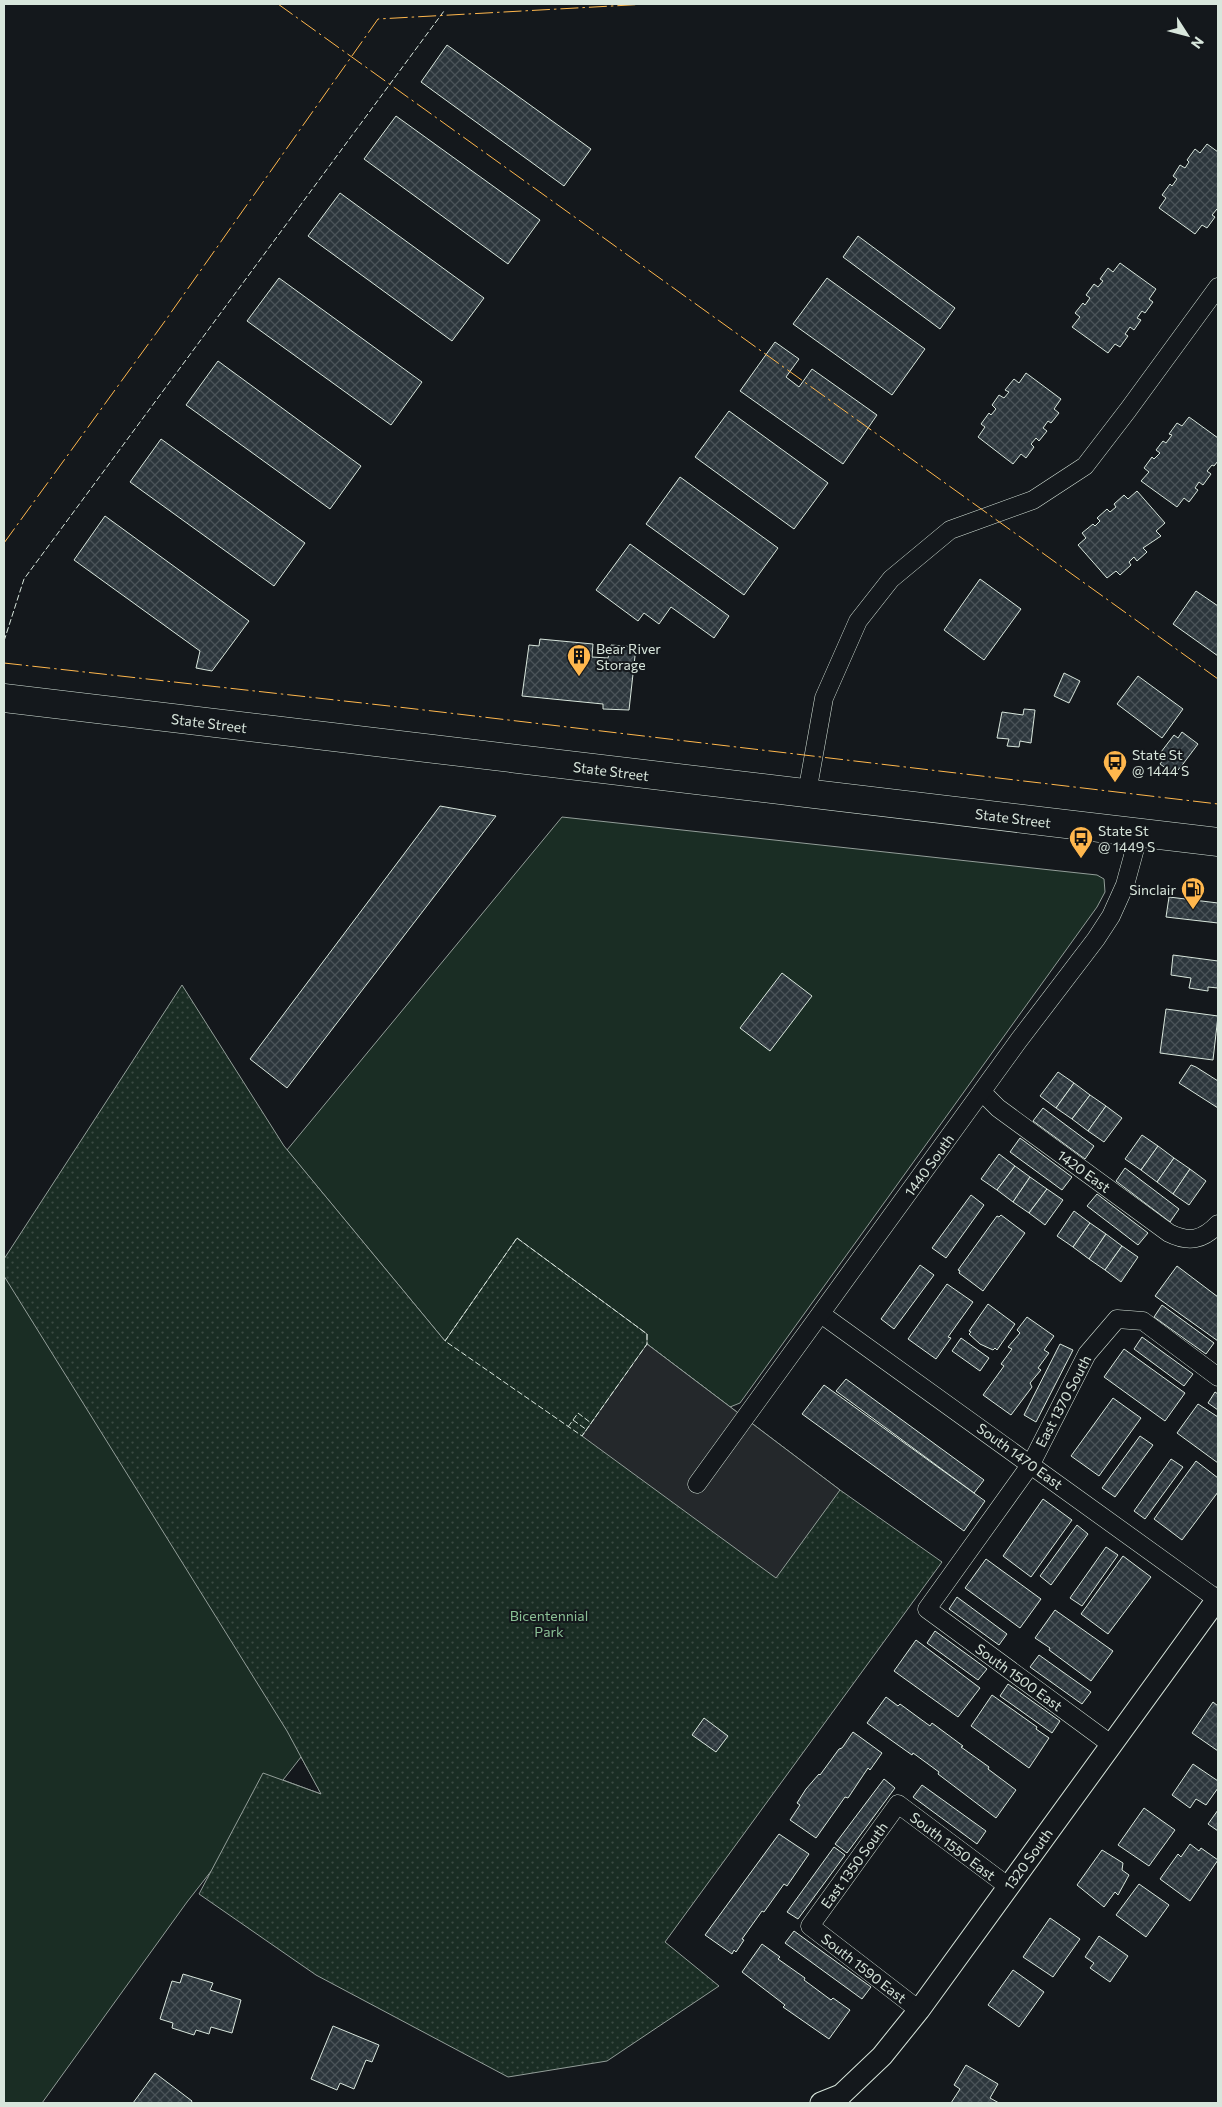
<svg xmlns="http://www.w3.org/2000/svg" width="1222" height="2107" font-family="Commissioner,sans-serif">
<style>
.green{fill:#1a2d24;stroke:#939e99;fill-rule:evenodd}
.park{fill:url(#park-dots);stroke:#939e99}
.parking{fill:#24282b;stroke:#939e99}
.building{fill:url(#building-cross-hatch);stroke:#d8e6dc}
.lines{fill:none;stroke-linecap:round;stroke-linejoin:round}
.minor-casing{stroke:#d8e6dc;stroke-width:19}
.tertiary-casing{stroke:#d8e6dc;stroke-width:23}
.primary-casing{stroke:#d8e6dc;stroke-width:29}
.minor{stroke:#14181c;stroke-width:18}
.tertiary{stroke:#14181c;stroke-width:21}
.primary{stroke:#14181c;stroke-width:28}
.fence{stroke:#d8e6dc;stroke-width:1;stroke-dasharray:6 2.5;stroke-linecap:butt}
.power{stroke:#ffb74d;stroke-width:1;stroke-dasharray:18 4 2.5 4;stroke-linecap:butt}
.labels{text-anchor:middle;dominant-baseline:central;stroke-width:4;stroke-linejoin:round;paint-order:stroke}
.poi-label{font-size:14px;fill:#d8e6dc;stroke:#14181c;text-anchor:start}
.street-label{font-size:14px;fill:#d8e6dc;stroke:#14181c}
.park-label{font-size:14px;fill:#8ac095;stroke:#14181c}
</style>
<defs>
<pattern id="park-dots" width="8" height="8" patternUnits="userSpaceOnUse" patternTransform="scale(1.25)"><rect width="8" height="8" fill="#1a2d24"/><path d="M2 2h.1M6 6h.1" fill="none" stroke="#3b4b43" stroke-width="1.8" stroke-linecap="round"/></pattern>
<pattern id="building-cross-hatch" width="8" height="8" patternUnits="userSpaceOnUse" patternTransform="scale(1.25)"><rect width="8" height="8" fill="#2c363c"/><path d="M0 0l8 8M0 8l8-8" fill="none" stroke="#4a5358"/></pattern>
</defs>
<rect width="100%" height="100%" fill="#14181c"/>
<g class="green">
<polygon points="562,817 1097,875 1104,879 1105,892 1097,907 740,1403 730,1407 647,1344 445,1341 287,1150"/>
<path d="M 4,1267 L 942,1562 L 248,1824 L 187,1902 L 42,2103 L 4,2103 ZM 301,1757 L 321,1793 L 321,1794 L 283,1780 Z"/>
</g>
<polygon class="park" points="182,985 284,1146 445,1341 517,1238 647,1334 647,1344 840,1490 942,1562 665,1942 719,1986 607,2061 508,2077 316,1975 199,1894 263,1773 321,1794 287,1731 4,1276 4,1259"/>
<polygon class="parking" points="647,1344 840,1490 776,1578 582,1436"/>
<g class="building">
<polygon points="447,45 591,149 564,186 421,82"/>
<polygon points="396,116 540,220 508,264 364,159"/>
<polygon points="1207,144 1218,152 1218,210 1217,209 1212,215 1215,217 1207,228 1202,225 1195,234 1159,208 1166,198 1162,195 1170,184 1172,186 1177,179 1173,176 1180,165 1185,168 1189,162 1187,160 1195,149 1200,153"/>
<polygon points="340,193 484,298 452,341 308,236"/>
<polygon points="858,236 955,308 940,329 843,257"/>
<polygon points="1120,263 1156,289 1149,299 1153,302 1145,313 1142,311 1137,318 1141,320 1134,330 1130,327 1125,334 1128,336 1120,347 1115,344 1108,353 1072,327 1080,317 1075,313 1083,303 1085,305 1090,298 1086,295 1094,284 1098,287 1103,281 1100,279 1108,268 1113,272"/>
<polygon points="279,278 422,382 391,425 247,321"/>
<polygon points="827,278 925,349 892,395 793,324"/>
<polygon points="775,342 799,359 786,377 799,387 812,369 877,415 843,464 740,391"/>
<polygon points="218,361 361,466 330,509 186,405"/>
<polygon points="1026,373 1061,399 1054,409 1059,413 1051,423 1048,421 1043,428 1047,431 1039,441 1036,438 1031,444 1034,447 1026,458 1021,454 1013,464 978,437 985,427 981,424 989,413 991,415 996,409 992,405 999,395 1004,398 1009,392 1005,390 1014,379 1019,383"/>
<polygon points="729,411 828,483 794,529 695,457"/>
<polygon points="1189,417 1218,438 1218,461 1214,466 1212,465 1207,471 1211,474 1203,485 1199,482 1195,488 1198,490 1189,502 1184,498 1177,507 1141,481 1149,472 1144,468 1152,457 1154,459 1160,453 1156,450 1163,441 1166,443 1172,435 1169,434 1177,423 1182,426"/>
<polygon points="161,439 305,543 274,586 130,482"/>
<polygon points="680,477 778,548 744,595 646,524"/>
<polygon points="1137,491 1165,523 1156,531 1161,536 1143,548 1147,552 1137,561 1134,557 1129,562 1131,565 1120,575 1116,571 1107,578 1078,545 1086,538 1082,533 1093,524 1095,526 1100,521 1097,518 1107,509 1110,512 1116,507 1114,504 1124,495 1128,499"/>
<polygon points="105,516 249,621 212,671 196,668 200,651 74,560"/>
<polygon points="630,544 729,616 714,638 671,607 659,624 644,613 638,621 596,590"/>
<polygon points="980,579 1021,609 984,660 944,630"/>
<polygon points="1196,591 1218,606 1218,656 1173,624"/>
<polygon points="540,639 593,644 592,657 608,658 611,645 636,647 629,710 603,709 603,704 522,696 529,645 539,646"/>
<polygon points="1064,673 1080,681 1069,703 1054,696"/>
<polygon points="1138,676 1183,709 1162,738 1117,704"/>
<polygon points="1024,709 1035,710 1031,743 1020,741 1019,747 1007,746 1009,739 997,738 1002,712 1023,715"/>
<polygon points="1182,732 1198,744 1183,764 1178,770 1174,767 1170,771 1160,764 1163,760 1158,756 1174,735 1178,738"/>
<polygon points="440,806 496,816 287,1088 250,1059"/>
<polygon points="1169,897 1218,903 1218,923 1166,917"/>
<polygon points="1173,955 1218,961 1218,988 1208,987 1208,991 1189,988 1191,978 1171,975"/>
<polygon points="782,973 812,996 770,1051 740,1028"/>
<polygon points="1166,1009 1218,1016 1213,1060 1160,1053"/>
<polygon points="1191,1065 1196,1067 1218,1081 1218,1108 1179,1083"/>
<polygon points="1058,1072 1074,1083 1056,1108 1040,1096"/>
<polygon points="1074,1083 1090,1095 1072,1119 1056,1108"/>
<polygon points="1090,1095 1106,1106 1088,1131 1072,1119"/>
<polygon points="1106,1106 1122,1118 1104,1142 1088,1131"/>
<polygon points="1043,1108 1094,1146 1085,1159 1033,1121"/>
<polygon points="1142,1135 1158,1146 1141,1170 1125,1159"/>
<polygon points="1020,1138 1072,1177 1062,1190 1010,1152"/>
<polygon points="1158,1146 1174,1158 1157,1182 1141,1170"/>
<polygon points="999,1154 1015,1166 997,1190 981,1179"/>
<polygon points="1174,1158 1190,1169 1173,1194 1157,1182"/>
<polygon points="1015,1166 1030,1177 1013,1202 997,1190"/>
<polygon points="1125,1168 1179,1209 1170,1222 1116,1181"/>
<polygon points="1190,1169 1206,1181 1189,1205 1173,1194"/>
<polygon points="1030,1177 1047,1189 1029,1213 1013,1202"/>
<polygon points="1047,1189 1063,1200 1045,1225 1029,1213"/>
<polygon points="1097,1194 1148,1233 1138,1245 1087,1206"/>
<polygon points="971,1195 984,1205 946,1258 932,1248"/>
<polygon points="1074,1211 1090,1223 1073,1247 1057,1236"/>
<polygon points="1001,1215 1025,1233 983,1291 959,1273 960,1271 958,1270 997,1216 999,1217"/>
<polygon points="1090,1223 1106,1234 1089,1259 1073,1247"/>
<polygon points="1106,1234 1122,1246 1105,1270 1089,1259"/>
<polygon points="1122,1246 1138,1257 1121,1282 1105,1270"/>
<polygon points="920,1265 934,1275 894,1329 881,1319"/>
<polygon points="1177,1266 1218,1297 1218,1341 1155,1296"/>
<polygon points="947,1284 973,1302 948,1337 951,1338 936,1359 908,1339"/>
<polygon points="988,1304 1015,1324 997,1350 995,1348 993,1350 980,1344 969,1334 971,1332 969,1331"/>
<polygon points="1162,1305 1214,1343 1206,1354 1154,1317"/>
<polygon points="1027,1317 1054,1336 1044,1350 1049,1353 1038,1368 1041,1370 1030,1383 1032,1387 1011,1415 983,1395 1004,1366 1001,1364 1012,1349 1008,1347 1020,1333 1017,1330"/>
<polygon points="1142,1337 1193,1374 1184,1386 1134,1349"/>
<polygon points="961,1338 989,1358 980,1371 952,1351"/>
<polygon points="1060,1344 1073,1350 1036,1422 1024,1415"/>
<polygon points="1124,1349 1185,1393 1165,1421 1104,1377"/>
<polygon points="846,1379 984,1480 974,1493 836,1391"/>
<polygon points="824,1385 985,1501 964,1531 802,1414"/>
<polygon points="1215,1392 1218,1394 1218,1410 1208,1403"/>
<polygon points="1113,1398 1141,1418 1099,1476 1071,1456"/>
<polygon points="1198,1404 1218,1417 1218,1463 1177,1433"/>
<polygon points="1140,1436 1153,1445 1115,1497 1102,1488"/>
<polygon points="1171,1459 1183,1467 1145,1519 1134,1511"/>
<polygon points="1196,1461 1218,1478 1218,1492 1182,1540 1154,1519"/>
<polygon points="1043,1499 1072,1520 1031,1577 1003,1556"/>
<polygon points="1077,1525 1088,1534 1051,1585 1040,1576"/>
<polygon points="1106,1547 1118,1555 1082,1606 1070,1598"/>
<polygon points="1123,1556 1151,1577 1108,1634 1081,1614"/>
<polygon points="986,1559 1041,1599 1020,1628 965,1588"/>
<polygon points="957,1597 1007,1634 999,1645 949,1609"/>
<polygon points="1055,1610 1113,1651 1091,1681 1049,1650 1050,1648 1035,1638"/>
<polygon points="935,1631 987,1669 978,1680 927,1643"/>
<polygon points="916,1640 980,1688 958,1717 894,1671"/>
<polygon points="1039,1655 1091,1692 1082,1704 1030,1667"/>
<polygon points="1008,1684 1060,1721 1052,1733 1000,1696"/>
<polygon points="992,1695 1037,1727 1036,1729 1049,1738 1029,1768 971,1726"/>
<polygon points="886,1697 898,1706 900,1704 930,1726 932,1723 963,1746 961,1747 989,1767 988,1769 1016,1790 996,1818 938,1774 939,1772 913,1753 912,1755 867,1723"/>
<polygon points="1213,1702 1218,1706 1218,1751 1192,1733"/>
<polygon points="704,1718 728,1736 716,1752 692,1735"/>
<polygon points="853,1732 882,1753 870,1770 868,1768 848,1798 845,1797 816,1838 790,1820 800,1805 797,1803 806,1789 819,1774 820,1775 839,1749 842,1748"/>
<polygon points="1193,1764 1218,1781 1218,1788 1206,1805 1196,1799 1190,1808 1172,1795"/>
<polygon points="884,1779 895,1788 847,1853 835,1844"/>
<polygon points="922,1785 986,1831 977,1844 913,1797"/>
<polygon points="1144,1808 1175,1830 1149,1866 1118,1845"/>
<polygon points="1218,1810 1218,1831 1208,1824"/>
<polygon points="779,1834 809,1854 787,1886 784,1884 764,1912 762,1911 742,1939 744,1940 736,1952 734,1950 732,1954 705,1935"/>
<polygon points="1190,1844 1199,1851 1201,1848 1218,1860 1190,1901 1160,1879 1178,1854 1181,1857"/>
<polygon points="834,1847 845,1855 798,1919 787,1912"/>
<polygon points="1102,1850 1123,1863 1122,1870 1129,1875 1118,1895 1115,1892 1104,1907 1077,1885"/>
<polygon points="1139,1884 1169,1905 1146,1937 1116,1915"/>
<polygon points="1050,1918 1080,1939 1053,1977 1023,1957"/>
<polygon points="794,1931 871,1987 862,1999 785,1943"/>
<polygon points="1099,1936 1128,1956 1110,1982 1090,1968 1094,1963 1085,1957"/>
<polygon points="762,1944 780,1957 778,1959 805,1978 804,1980 831,2000 833,1998 850,2010 829,2039 783,2007 785,2005 742,1972"/>
<polygon points="1013,1970 1044,1992 1019,2027 988,2005"/>
<polygon points="183,1974 213,1983 210,1990 241,2000 232,2033 211,2027 209,2034 196,2030 194,2035 172,2028 173,2023 160,2019 172,1981 180,1983"/>
<polygon points="333,2026 379,2045 372,2062 366,2060 354,2089 340,2083 337,2090 311,2079"/>
<polygon points="966,2065 998,2084 990,2098 999,2103 951,2103 960,2089 954,2085"/>
<polygon points="155,2073 192,2101 191,2103 133,2103"/>
</g>
<g class="lines">
<g class="minor-casing">
<g id="minor">
<polyline points="807,793 824,698 858,621 891,579 950,530 1033,500 1085,466 1128,410 1218,287"/>
<path d="M 982,1092 L 998,1108 L 1169,1233 C 1189,1243 1203,1240 1218,1224"/>
<polyline points="821,1314 1218,1600"/>
<polyline points="697,1484 1019,1040 1096,939 1111,916 1125,885 1139,834"/>
<polyline points="1112,1745 927,1609 1031,1464 1087,1354 1117,1319 1143,1321 1218,1377"/>
<polyline points="919,2010 810,1926 898,1804 1009,1887"/>
</g>
</g>
<g class="tertiary-casing">
<polyline id="tertiary" points="821,2103 841,2095 882,2056 919,2010 1218,1598"/>
</g>
<g class="primary-casing">
<polyline id="primary" points="4,698 1218,842"/>
</g>
<use href="#minor" class="minor"/>
<use href="#tertiary" class="tertiary"/>
<use href="#primary" class="primary"/>
<g class="fence">
<polyline points="4,641 24,579 444,11"/>
<polygon points="517,1238 647,1334 647,1344 582,1436 445,1341"/>
<polyline points="573,1420 587,1430"/>
<polyline points="568,1427 578,1413 591,1423"/>
</g>
<g class="power">
<polyline points="278,4 1218,679"/>
<polyline points="4,543 165,321 378,19 648,4"/>
<polyline points="4,663 407,708 1218,804"/>
</g>
</g>
<defs>
<g id="building-pin" transform="scale(1.25)"><path d="M0 17L-7.5 6A9.5 9.5 0 1 1 7.5 6Z" fill="#ffb74d" stroke="#14181c"/><path d="M-4-6H4V6H1V3H-1V6H-4ZM-2.5-4.3h1.7v1.8h-1.7ZM.8-4.3h1.7v1.8H.8ZM-2.5-1h1.7V.8h-1.7ZM.8-1h1.7V.8H.8Z" fill="#111"/></g>
<g id="bus-pin" transform="scale(1.25)"><path d="M0 17L-7.5 6A9.5 9.5 0 1 1 7.5 6Z" fill="#ffb74d" stroke="#14181c"/><path d="M-5-6H5V4H4V6H2V4H-2V6H-4V4H-5ZM-3.5-4V0h7V-4ZM-3.5 1.2v1.5H-2V1.2ZM2 1.2v1.5H3.5V1.2Z" fill="#111"/></g>
<g id="fuel-pin" transform="scale(1.25)"><path d="M0 17L-7.5 6A9.5 9.5 0 1 1 7.5 6Z" fill="#ffb74d" stroke="#14181c"/><path d="M-5.5-6h7V0h2V4h1.3V-2.5L3-4.5l.8-.8L6-3V5H2.5V1h-1V6h-7ZM-4.2-4.7v3.2H.2V-4.7Z" fill="#111"/></g>
</defs>
<g fill-rule="evenodd">
<use href="#building-pin" x="579" y="656"/>
<use href="#bus-pin" x="1115" y="762"/>
<use href="#bus-pin" x="1081" y="838"/>
<use href="#fuel-pin" x="1193" y="889"/>
</g>
<g class="labels">
<g class="poi-label">
<text x="596" y="648">Bear River<tspan x="596" dy="16">Storage</tspan></text>
<text x="1132" y="754">State St<tspan x="1132" dy="16">@ 1444 S</tspan></text>
<text x="1098" y="830">State St<tspan x="1098" dy="16">@ 1449 S</tspan></text>
<text x="1176" y="889" text-anchor="end">Sinclair</text>
</g>
<g class="street-label">
<text transform="translate(209 723) rotate(7)">State Street</text>
<text transform="translate(611 771) rotate(7)">State Street</text>
<text transform="translate(1013 818) rotate(7)">State Street</text>
<text transform="translate(929 1165) rotate(-54)">1440 South</text>
<text transform="translate(1084 1171) rotate(36)">1420 East</text>
<text transform="translate(1063 1401) rotate(-62)">East 1370 South</text>
<text transform="translate(1020 1456) rotate(36)">South 1470 East</text>
<text transform="translate(1019 1677) rotate(36)">South 1500 East</text>
<text transform="translate(953 1846) rotate(37)">South 1550 East</text>
<text transform="translate(1028 1859) rotate(-54)">1320 South</text>
<text transform="translate(854 1865) rotate(-54)">East 1350 South</text>
<text transform="translate(864 1968) rotate(38)">South 1590 East</text>
</g>
<g class="park-label">
<text x="549" y="1615">Bicentennial<tspan x="549" dy="16">Park</tspan></text>
</g>
</g>
<rect width="1222" height="2107" fill="none" stroke="#d8e6dc" stroke-width="10"/>
<g transform="translate(1187 35) rotate(126)" stroke="#14181c" stroke-width="4" paint-order="stroke">
<path d="M0-4L9 19L0 12L-9 19Z" fill="#d8e6dc"/>
<text y="-8" font-size="14" font-weight="bold" text-anchor="middle" fill="#d8e6dc">N</text>
</g>
</svg>
